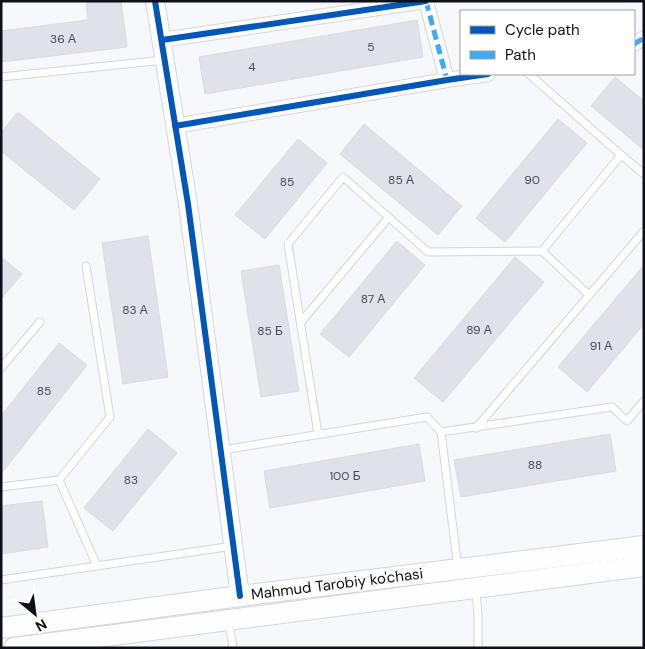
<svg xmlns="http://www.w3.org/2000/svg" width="645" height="649" font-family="'DM Sans',sans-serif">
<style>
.building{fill:#e0e1e9;stroke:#d9dae2}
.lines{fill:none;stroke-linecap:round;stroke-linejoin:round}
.service-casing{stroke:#d5d5de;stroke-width:9}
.minor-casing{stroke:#d5d5de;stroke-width:16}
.tertiary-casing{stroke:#d5d5de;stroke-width:20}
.secondary-casing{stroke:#d5d5de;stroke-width:22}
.service{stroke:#fefeff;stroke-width:7}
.minor{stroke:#fefeff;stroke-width:14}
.tertiary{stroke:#fefeff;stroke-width:18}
.secondary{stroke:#fefeff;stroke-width:20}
.quiet{stroke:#3fa9f5;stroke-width:5;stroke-dasharray:10 5;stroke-linecap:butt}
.cycleway-casing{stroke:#fff;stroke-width:9}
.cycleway{stroke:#0057b8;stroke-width:6}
.labels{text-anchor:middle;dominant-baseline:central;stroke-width:4;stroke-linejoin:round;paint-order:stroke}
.number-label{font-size:12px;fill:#464751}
.street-label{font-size:15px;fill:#0f0f1a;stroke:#fff}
</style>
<rect width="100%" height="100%" fill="#f7f8fc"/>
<g class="building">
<polygon points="86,1 121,1 127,47 1,62 1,31 88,20"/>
<polygon points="417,20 423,57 205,94 199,57"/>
<polygon points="615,77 644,101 644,150 591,106"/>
<polygon points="18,112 100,179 74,210 1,151 1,133"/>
<polygon points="558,119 587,143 505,242 476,218"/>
<polygon points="364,124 462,206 438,235 340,154"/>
<polygon points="298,139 327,163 265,239 235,215"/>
<polygon points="148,236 168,377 123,384 102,243"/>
<polygon points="397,241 425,265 349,357 320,334"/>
<polygon points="1,257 22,274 1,299"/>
<polygon points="515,257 544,282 443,402 414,378"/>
<polygon points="279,265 299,391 261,397 241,271"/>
<polygon points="644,265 644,324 587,392 558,367"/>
<polygon points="59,343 87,365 1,474 1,416"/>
<polygon points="148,429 177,453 113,531 84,508"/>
<polygon points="610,434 616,471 461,497 454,460"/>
<polygon points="419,444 425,481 270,508 264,471"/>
<polygon points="42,501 48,547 1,554 1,506"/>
</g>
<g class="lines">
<g class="service-casing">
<g id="service">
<polyline points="529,74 621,155 644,174"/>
<polyline points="1,77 164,60"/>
<polyline points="542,251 621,155"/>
<polyline points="301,322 389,217"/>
<polyline points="1,368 40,322"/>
<polyline points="476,428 644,231"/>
<polyline points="441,432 458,569"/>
<polyline points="318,434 288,244 343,177 428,252 542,251 589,295"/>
<polyline points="222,450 427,417 441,432 612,407 627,421 644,401"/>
<polyline points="59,480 97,566"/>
<polyline points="1,487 59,480 110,417 86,266"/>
<polyline points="1,580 233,546"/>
<polyline points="476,591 478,615 478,648"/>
<polyline points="229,622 233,648"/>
</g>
</g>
<g class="minor-casing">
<g id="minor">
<polyline points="426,1 447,80"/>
<polyline points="162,40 426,1"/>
<polyline points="634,44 644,38"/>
<polyline points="175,126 447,80 488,74"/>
</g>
</g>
<g class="tertiary-casing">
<polyline id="tertiary" points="155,1 188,204 240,596"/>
</g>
<g class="secondary-casing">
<g id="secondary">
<polyline points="1,628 240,596 644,546"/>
<polyline points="14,648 644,566"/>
</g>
</g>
<use href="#service" class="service"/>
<use href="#minor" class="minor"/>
<use href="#tertiary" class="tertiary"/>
<use href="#secondary" class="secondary"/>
<g class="quiet">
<polyline points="426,1 447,80"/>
<polyline points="634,44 644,38"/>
</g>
<g class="cycleway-casing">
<g id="cycleway">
<polyline points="155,1 188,204 240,596"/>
<polyline points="162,40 426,1"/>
<polyline points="175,126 447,80 488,74"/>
</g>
</g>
<use href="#cycleway" class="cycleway"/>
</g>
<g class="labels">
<g class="number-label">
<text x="63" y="39">36 А</text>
<text x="371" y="47">5</text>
<text x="252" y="67">4</text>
<text x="401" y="180">85 А</text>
<text x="532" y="180">90</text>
<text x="287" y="182">85</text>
<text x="373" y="299">87 А</text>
<text x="135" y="310">83 А</text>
<text x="479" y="330">89 А</text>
<text x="270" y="331">85 Б</text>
<text x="601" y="346">91 А</text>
<text x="44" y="391">85</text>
<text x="535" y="465">88</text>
<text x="345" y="476">100 Б</text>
<text x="131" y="480">83</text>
</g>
<g class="street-label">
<text transform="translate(337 584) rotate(-7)">Mahmud Tarobiy ko'chasi</text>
</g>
</g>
<rect width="645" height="649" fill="none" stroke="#0f0f1a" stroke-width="5"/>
<rect x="460" y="10" width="175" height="65" fill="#ffffff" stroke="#9f9fa3"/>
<rect x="470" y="26" width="25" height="8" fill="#0057b8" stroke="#9f9fa3"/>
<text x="505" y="35" font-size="15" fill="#0f0f1a">Cycle path</text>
<rect x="470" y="51" width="25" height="8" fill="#3fa9f5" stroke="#9f9fa3"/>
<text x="505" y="60" font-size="15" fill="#0f0f1a">Path</text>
<g transform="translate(35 614) rotate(151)" stroke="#ffffff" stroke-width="4" paint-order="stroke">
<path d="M0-4L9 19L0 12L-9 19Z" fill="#0f0f1a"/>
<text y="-8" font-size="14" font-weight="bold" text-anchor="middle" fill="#0f0f1a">N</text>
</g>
</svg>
